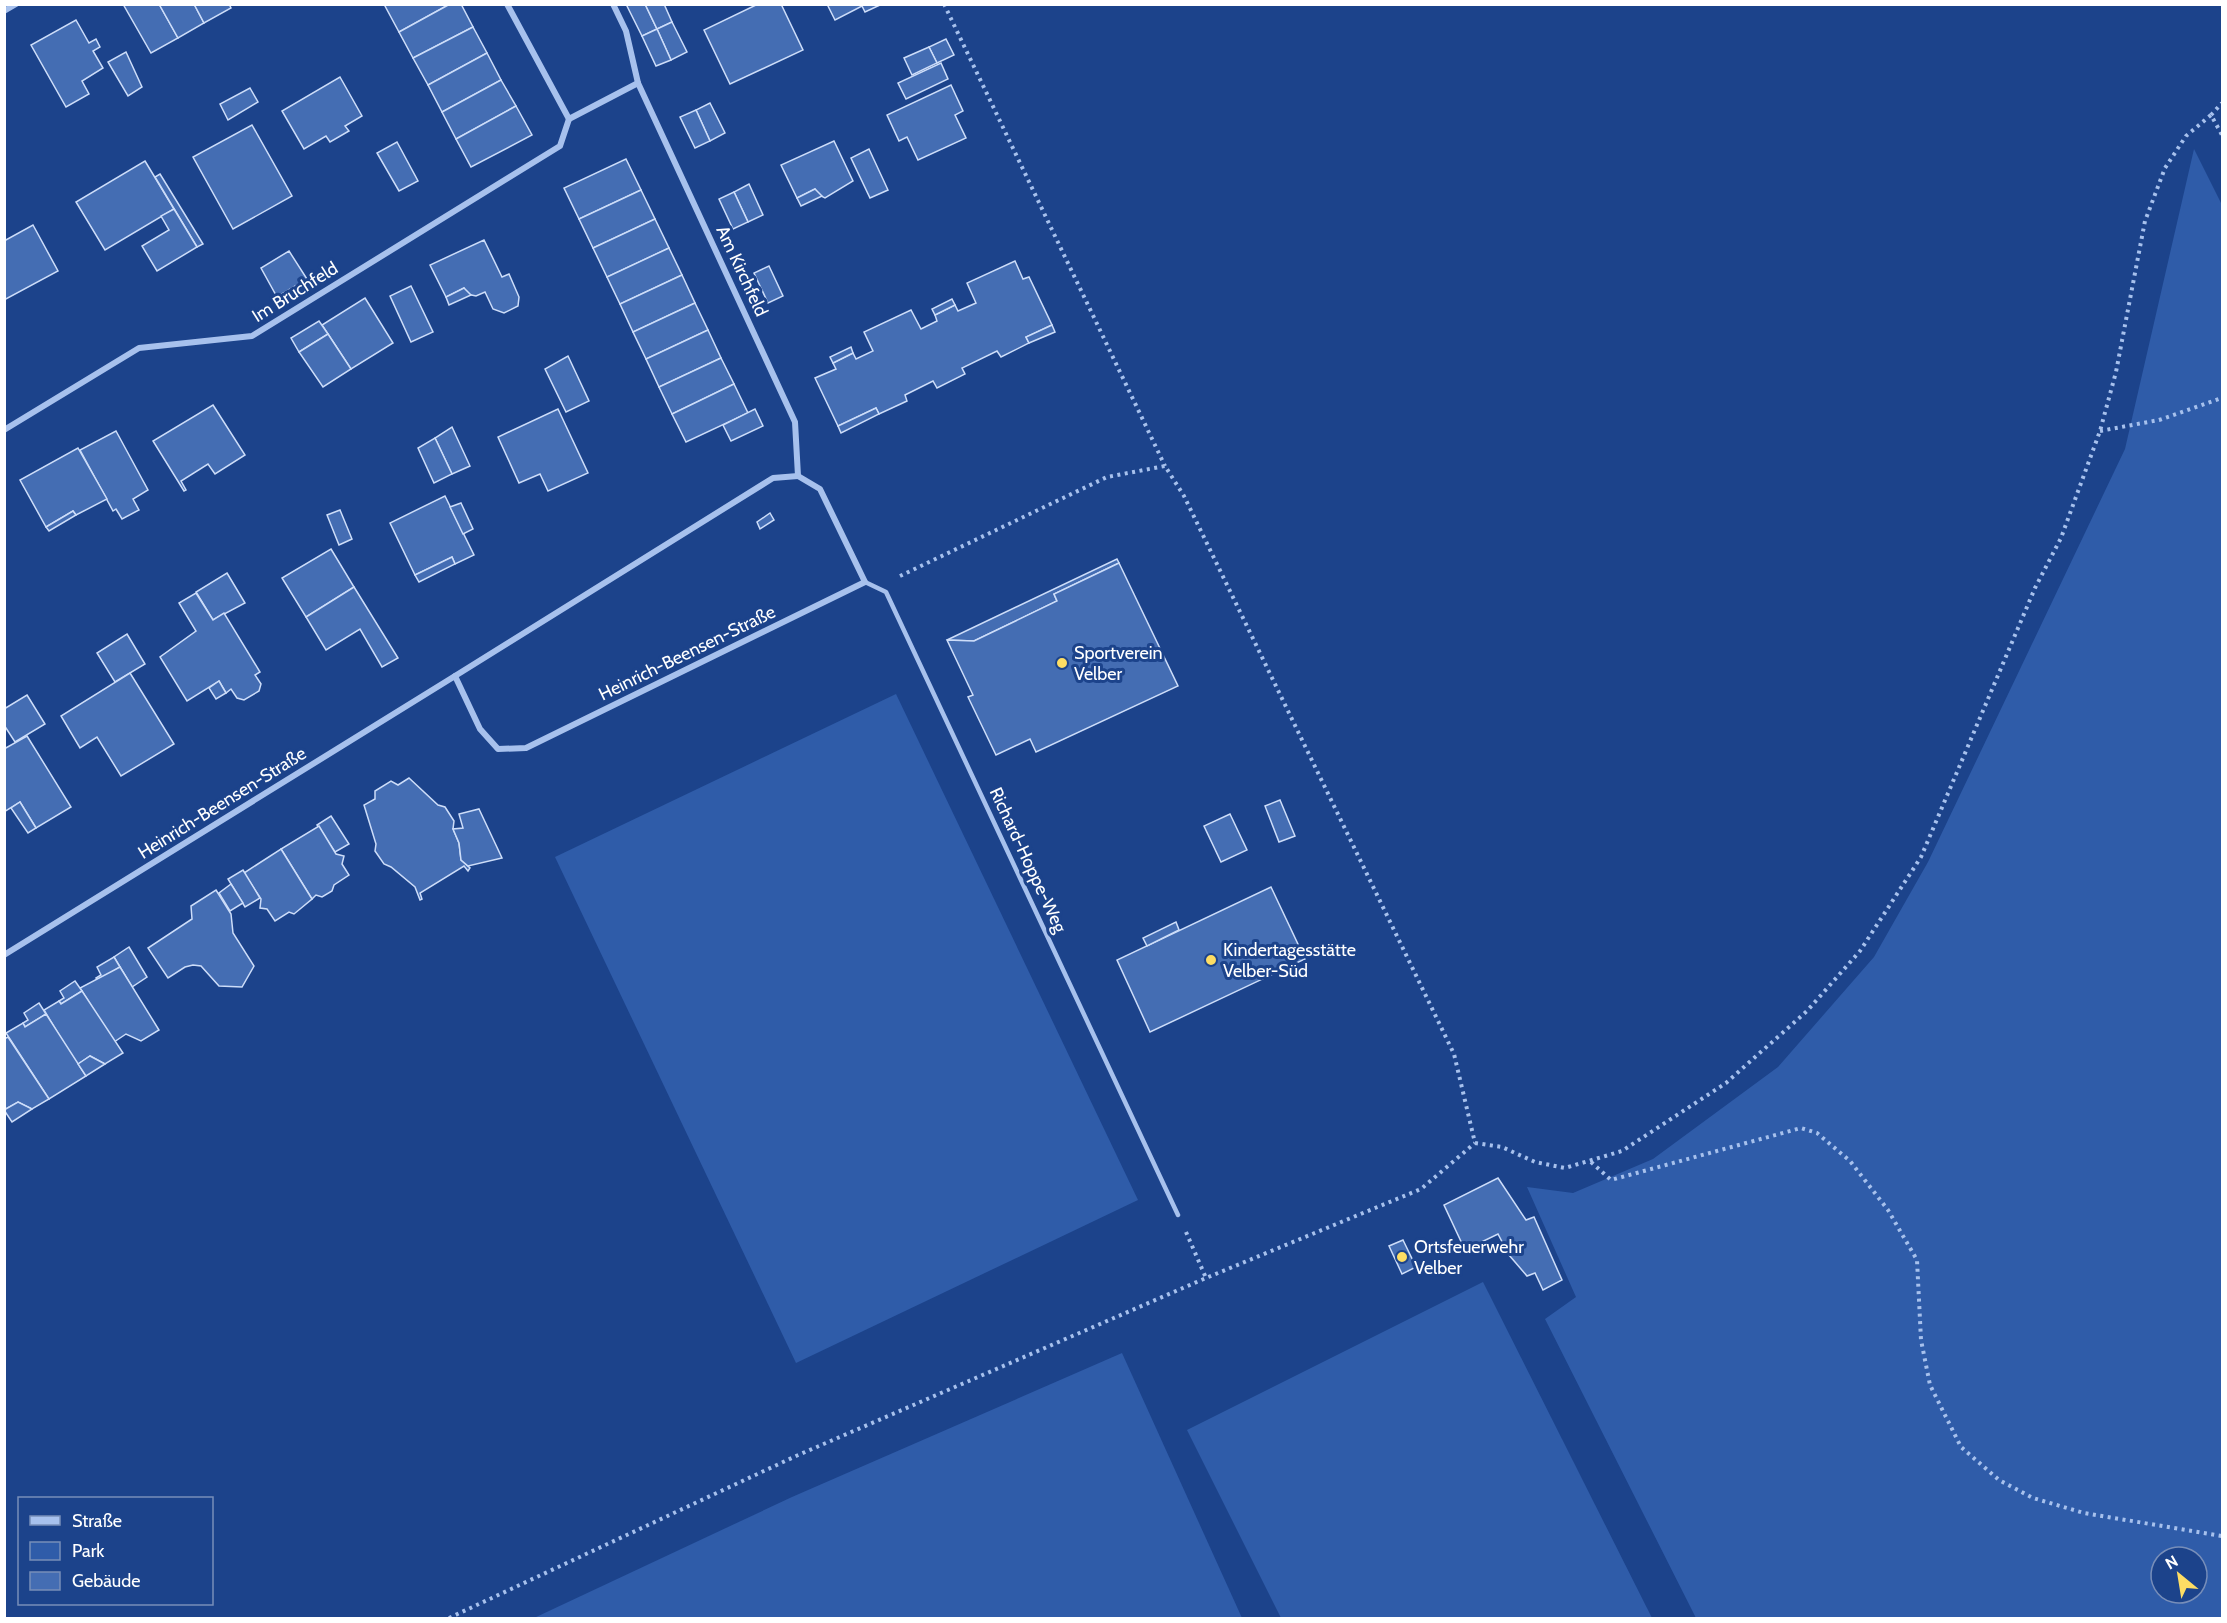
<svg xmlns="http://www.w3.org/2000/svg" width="2227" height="1623" font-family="Cabin,sans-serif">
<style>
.green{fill:#2f5ca9;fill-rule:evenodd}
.building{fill:#446db3;stroke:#cdddf9;stroke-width:1.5}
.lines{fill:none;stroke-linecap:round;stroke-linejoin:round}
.path{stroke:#a7c1ed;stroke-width:4;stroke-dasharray:3 4.5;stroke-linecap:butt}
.service{stroke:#a7c1ed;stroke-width:4.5}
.minor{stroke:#a7c1ed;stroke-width:6}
.poi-dot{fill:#fddd64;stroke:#1c438b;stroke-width:2}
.labels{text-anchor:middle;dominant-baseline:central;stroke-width:6;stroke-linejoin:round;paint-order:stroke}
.street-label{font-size:18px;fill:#fff;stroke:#1c438b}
.poi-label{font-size:18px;fill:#fff;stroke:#1c438b;text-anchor:start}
</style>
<rect width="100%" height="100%" fill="#1c438b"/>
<g class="green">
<path d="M 2194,149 L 2222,205 L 2222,1618 L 1696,1618 L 1545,1319 L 1576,1297 L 1527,1187 L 1573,1193 L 1653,1159 L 1778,1067 L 1874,957 L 1928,862 L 2125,449 ZM 2161,1557 L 2197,1557 L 2197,1593 L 2161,1593 Z"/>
<polygon points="896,694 1138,1200 796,1363 555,857"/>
<polygon points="1483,1282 1652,1618 1281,1618 1187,1430"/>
<polygon points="1122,1353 1242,1618 534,1618 792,1497"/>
</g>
<g class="building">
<polygon points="123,4 159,4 178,38 151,53"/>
<polygon points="159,4 194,4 204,23 178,38"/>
<polygon points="194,4 229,4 231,8 204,23"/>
<polygon points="388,4 450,4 399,32 385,6"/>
<polygon points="450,4 461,4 473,27 413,58 399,32"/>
<polygon points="630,4 645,4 657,29 642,36 627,6"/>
<polygon points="645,4 664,4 672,22 657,29"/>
<polygon points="758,4 781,4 803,50 730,84 704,30"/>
<polygon points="827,4 880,4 880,5 865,12 862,6 835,20"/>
<polygon points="76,20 89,43 96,39 100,47 93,51 103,68 82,81 89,94 66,107 31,45"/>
<polygon points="672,22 687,52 671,60 657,29"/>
<polygon points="473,27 487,53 428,85 413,58"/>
<polygon points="657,29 671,60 656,66 642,36"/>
<polygon points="946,39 954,55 937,63 929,47"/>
<polygon points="929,47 937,63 912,75 904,58"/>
<polygon points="126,52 142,87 128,96 108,62"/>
<polygon points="487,53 501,80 442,112 428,85"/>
<polygon points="941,63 948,79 906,99 898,83"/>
<polygon points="340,77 362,116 345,126 349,131 330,142 326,136 304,149 282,111"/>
<polygon points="501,80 516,106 456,139 442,112"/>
<polygon points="951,85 963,111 955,115 966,138 918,160 907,137 899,141 887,115"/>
<polygon points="250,88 258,102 228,120 220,104"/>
<polygon points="710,103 725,133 710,141 696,110"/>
<polygon points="516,106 532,135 471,167 456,139"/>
<polygon points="696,110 710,141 695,148 680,117"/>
<polygon points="252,125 292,196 233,229 193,157"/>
<polygon points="834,141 853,181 825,198 819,195 815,189 797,198 781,165"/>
<polygon points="397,142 418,181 399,191 377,153"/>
<polygon points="869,149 888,190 870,198 851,158"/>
<polygon points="626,159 641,190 579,219 564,188"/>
<polygon points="145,161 174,209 105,250 76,202"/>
<polygon points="160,174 203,244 197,247 155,177"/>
<polygon points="749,184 763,215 748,222 734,192"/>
<polygon points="815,189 822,196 801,206 797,198"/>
<polygon points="641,190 655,219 593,248 579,219"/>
<polygon points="734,192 748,222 733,229 719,199"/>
<polygon points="174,209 197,247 157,271 142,246 169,230 161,216"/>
<polygon points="655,219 669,248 607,277 593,248"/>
<polygon points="33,225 58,271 4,300 4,241"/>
<polygon points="484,240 502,277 509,274 519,297 518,306 504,313 493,309 485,292 476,296 467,294 464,288 446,297 430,265"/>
<polygon points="669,248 682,275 620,304 607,277"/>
<polygon points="289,251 307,279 277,297 261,268"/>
<polygon points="1015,261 1023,279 1029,277 1052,325 1026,337 1029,343 1001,357 997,351 962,368 965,374 937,388 933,381 905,395 907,401 879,414 876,408 838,426 815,378 836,369 833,363 853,353 856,359 873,351 864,332 911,310 921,329 937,321 935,315 955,305 958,311 976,303 967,283"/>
<polygon points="769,266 783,296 768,303 754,273"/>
<polygon points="682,275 695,303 633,332 620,304"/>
<polygon points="411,286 433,332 411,342 390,296"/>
<polygon points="464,288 471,295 449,305 446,297"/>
<polygon points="365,298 393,343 351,369 322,325"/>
<polygon points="952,299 955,305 935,315 932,309"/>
<polygon points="695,303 708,330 646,359 633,332"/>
<polygon points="319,321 328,334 299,352 291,338"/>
<polygon points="1052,325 1055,332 1029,343 1026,337"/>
<polygon points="708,330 721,358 659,387 646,359"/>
<polygon points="328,334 351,369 323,387 299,352"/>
<polygon points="851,347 853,353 833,363 830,357"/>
<polygon points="568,356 589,401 566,412 545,369"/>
<polygon points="721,358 734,384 672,414 659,387"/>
<polygon points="734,384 748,413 686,442 672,414"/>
<polygon points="213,405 245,455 215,474 208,464 181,481 186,490 184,491 153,441"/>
<polygon points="876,408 879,414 841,433 838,426"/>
<polygon points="558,409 588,473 548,491 540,474 519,483 498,437"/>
<polygon points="755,409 763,426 731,441 723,425"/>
<polygon points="452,427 470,466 452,474 435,438"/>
<polygon points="116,431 148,490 133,499 139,510 122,519 116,509 113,511 80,450"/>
<polygon points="435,438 452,474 434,483 418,448"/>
<polygon points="78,448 107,499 76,515 73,511 46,527 20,480"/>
<polygon points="445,496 474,555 455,564 452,557 415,575 390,523"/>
<polygon points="461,503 473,529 463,534 450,507"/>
<polygon points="340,510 352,539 339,545 327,515"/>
<polygon points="73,511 76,515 49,531 46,527"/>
<polygon points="770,513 774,520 760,529 757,522"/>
<polygon points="331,549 354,587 306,617 282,578"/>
<polygon points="452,557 455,564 419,582 415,575"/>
<polygon points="1117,559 1119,563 1054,594 1057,601 974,641 947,640"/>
<polygon points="1119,563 1178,686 1036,752 1030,739 996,755 968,697 973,695 947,640 974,641 1057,601 1054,594"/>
<polygon points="227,573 245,603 213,620 196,592"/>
<polygon points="354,587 398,658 382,667 360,629 326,650 306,617"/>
<polygon points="196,593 213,620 224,613 260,672 255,675 261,684 259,691 244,700 237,698 231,689 226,693 219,681 187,701 160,657 196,631 179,603"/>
<polygon points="127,634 145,664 115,682 97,653"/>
<polygon points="130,673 174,744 121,776 97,737 80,748 61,716"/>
<polygon points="219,681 226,693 216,699 209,688"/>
<polygon points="27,695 45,724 15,742 4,725 4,709"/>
<polygon points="27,736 71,807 36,828 20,802 4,812 4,749"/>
<polygon points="409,778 438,805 445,807 454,821 453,829 459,843 461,860 470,868 468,871 464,866 420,893 422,899 420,900 415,887 391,867 384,864 375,851 376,844 364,805 375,799 375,791 391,781 398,785"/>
<polygon points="1280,800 1295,836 1279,842 1265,806"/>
<polygon points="20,802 36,828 28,833 11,808"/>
<polygon points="479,809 502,858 468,866 461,860 459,843 453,829 463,828 459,814"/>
<polygon points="1230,814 1247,850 1221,862 1204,826"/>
<polygon points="331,816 349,844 335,852 317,825"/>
<polygon points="319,826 336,854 344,856 342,864 349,875 334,885 332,891 322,897 316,895 312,899 281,849"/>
<polygon points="281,849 312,899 294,914 289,912 275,921 267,909 260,908 261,899 244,873"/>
<polygon points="243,870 260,898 245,907 228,879"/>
<polygon points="231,884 243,903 230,911 219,893"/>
<polygon points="1271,887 1305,959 1150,1032 1117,960"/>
<polygon points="216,890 231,914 233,933 254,966 242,987 219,986 201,966 193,965 185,967 168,978 148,948 192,919 191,906"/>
<polygon points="1176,922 1179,930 1147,946 1143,938"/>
<polygon points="129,947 147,977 132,987 114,957"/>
<polygon points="114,957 120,967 98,981 96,978 101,975 97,967"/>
<polygon points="120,967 159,1030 141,1041 126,1034 114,1042 80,988"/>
<polygon points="75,981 82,991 61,1004 59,1001 64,998 60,991"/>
<polygon points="82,991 123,1053 105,1064 90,1056 77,1065 44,1010 59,1001 61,1004"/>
<polygon points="39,1003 46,1014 25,1027 23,1023 28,1020 24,1013"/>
<polygon points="46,1014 86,1076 49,1099 6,1033 23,1023 25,1027"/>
<polygon points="8,1037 49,1099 32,1109 18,1102 4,1110 4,1039"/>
<polygon points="90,1056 105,1064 86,1076 78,1064"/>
<polygon points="18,1102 32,1109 12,1122 4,1110"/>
<polygon points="1498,1178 1526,1220 1534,1217 1562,1280 1543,1290 1535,1273 1527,1276 1509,1255 1498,1234 1465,1250 1444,1205"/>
<polygon points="1403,1240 1416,1267 1402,1274 1389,1246"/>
</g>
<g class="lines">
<g class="path">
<polyline points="944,4 1165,466"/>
<polyline points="2211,115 2222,103"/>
<polyline points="2100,431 2159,420 2222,398"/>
<polyline points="900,576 1107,477 1165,466 1184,496 1454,1054 1475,1143"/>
<polyline points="1475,1143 1502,1147 1535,1162 1565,1168 1622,1151 1726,1083 1807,1011 1860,951 1921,857 2035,588 2061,538 2100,431 2116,372 2145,221 2165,168 2186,136 2211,115 2222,135"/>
<polyline points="1591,1162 1611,1180 1801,1128 1817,1133 1850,1161 1888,1210 1917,1260 1921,1340 1930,1385 1961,1447 1999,1480 2033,1498 2084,1513 2222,1536"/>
<polyline points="1186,1232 1206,1278"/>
<polyline points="449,1618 796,1456 1206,1278 1421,1189 1475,1143"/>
</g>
<polyline class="service" points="865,582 886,592 1178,1215"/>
<g class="minor">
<polyline points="507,4 569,119 638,83 795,422 798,476"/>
<polyline points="613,4 626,31 638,83"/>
<polyline points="4,11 16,4"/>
<polyline points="4,430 139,348 252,336 560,146 569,119"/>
<polyline points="455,676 773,478 798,476"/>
<polyline points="4,955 455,676 480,729 498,749 526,748 865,582 820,489 798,476"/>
</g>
</g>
<g class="poi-dot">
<circle cx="1062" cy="663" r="6"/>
<circle cx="1211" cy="960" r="6"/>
<circle cx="1402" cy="1257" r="6"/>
</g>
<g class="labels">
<g class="street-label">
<text transform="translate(742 271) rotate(65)">Am Kirchfeld</text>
<text transform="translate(295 292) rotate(-32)">Im Bruchfeld</text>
<text transform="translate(687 653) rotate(-26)">Heinrich-Beensen-Straße</text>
<text transform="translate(222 803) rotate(-32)">Heinrich-Beensen-Straße</text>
<text transform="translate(1028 860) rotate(65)">Richard-Hoppe-Weg</text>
</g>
<g class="poi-label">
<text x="1074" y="653">Sportverein<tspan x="1074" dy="21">Velber</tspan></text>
<text x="1223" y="950">Kindertagesstätte<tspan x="1223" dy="21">Velber-Süd</tspan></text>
<text x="1414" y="1247">Ortsfeuerwehr<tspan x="1414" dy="21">Velber</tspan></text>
</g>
</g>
<rect width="2227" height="1623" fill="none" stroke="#ffffff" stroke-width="12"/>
<rect x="18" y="1497" width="195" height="108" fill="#1c438b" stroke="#778eb9" stroke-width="1.5"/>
<rect x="30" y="1516" width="30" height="9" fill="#a7c1ed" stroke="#778eb9" stroke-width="1.5"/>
<text x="72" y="1527" font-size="18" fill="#ffffff">Straße</text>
<rect x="30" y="1542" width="30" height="18" fill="#2f5ca9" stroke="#778eb9" stroke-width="1.5"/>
<text x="72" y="1557" font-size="18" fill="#ffffff">Park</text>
<rect x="30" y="1572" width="30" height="18" fill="#446db3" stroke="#778eb9" stroke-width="1.5"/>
<text x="72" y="1587" font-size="18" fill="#ffffff">Gebäude</text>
<g transform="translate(2179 1575) rotate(330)"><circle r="28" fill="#1c438b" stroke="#778eb9" stroke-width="1.5"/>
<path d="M0-4.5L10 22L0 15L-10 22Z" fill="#fddd64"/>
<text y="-9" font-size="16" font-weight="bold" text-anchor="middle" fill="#ffffff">N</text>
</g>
</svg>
